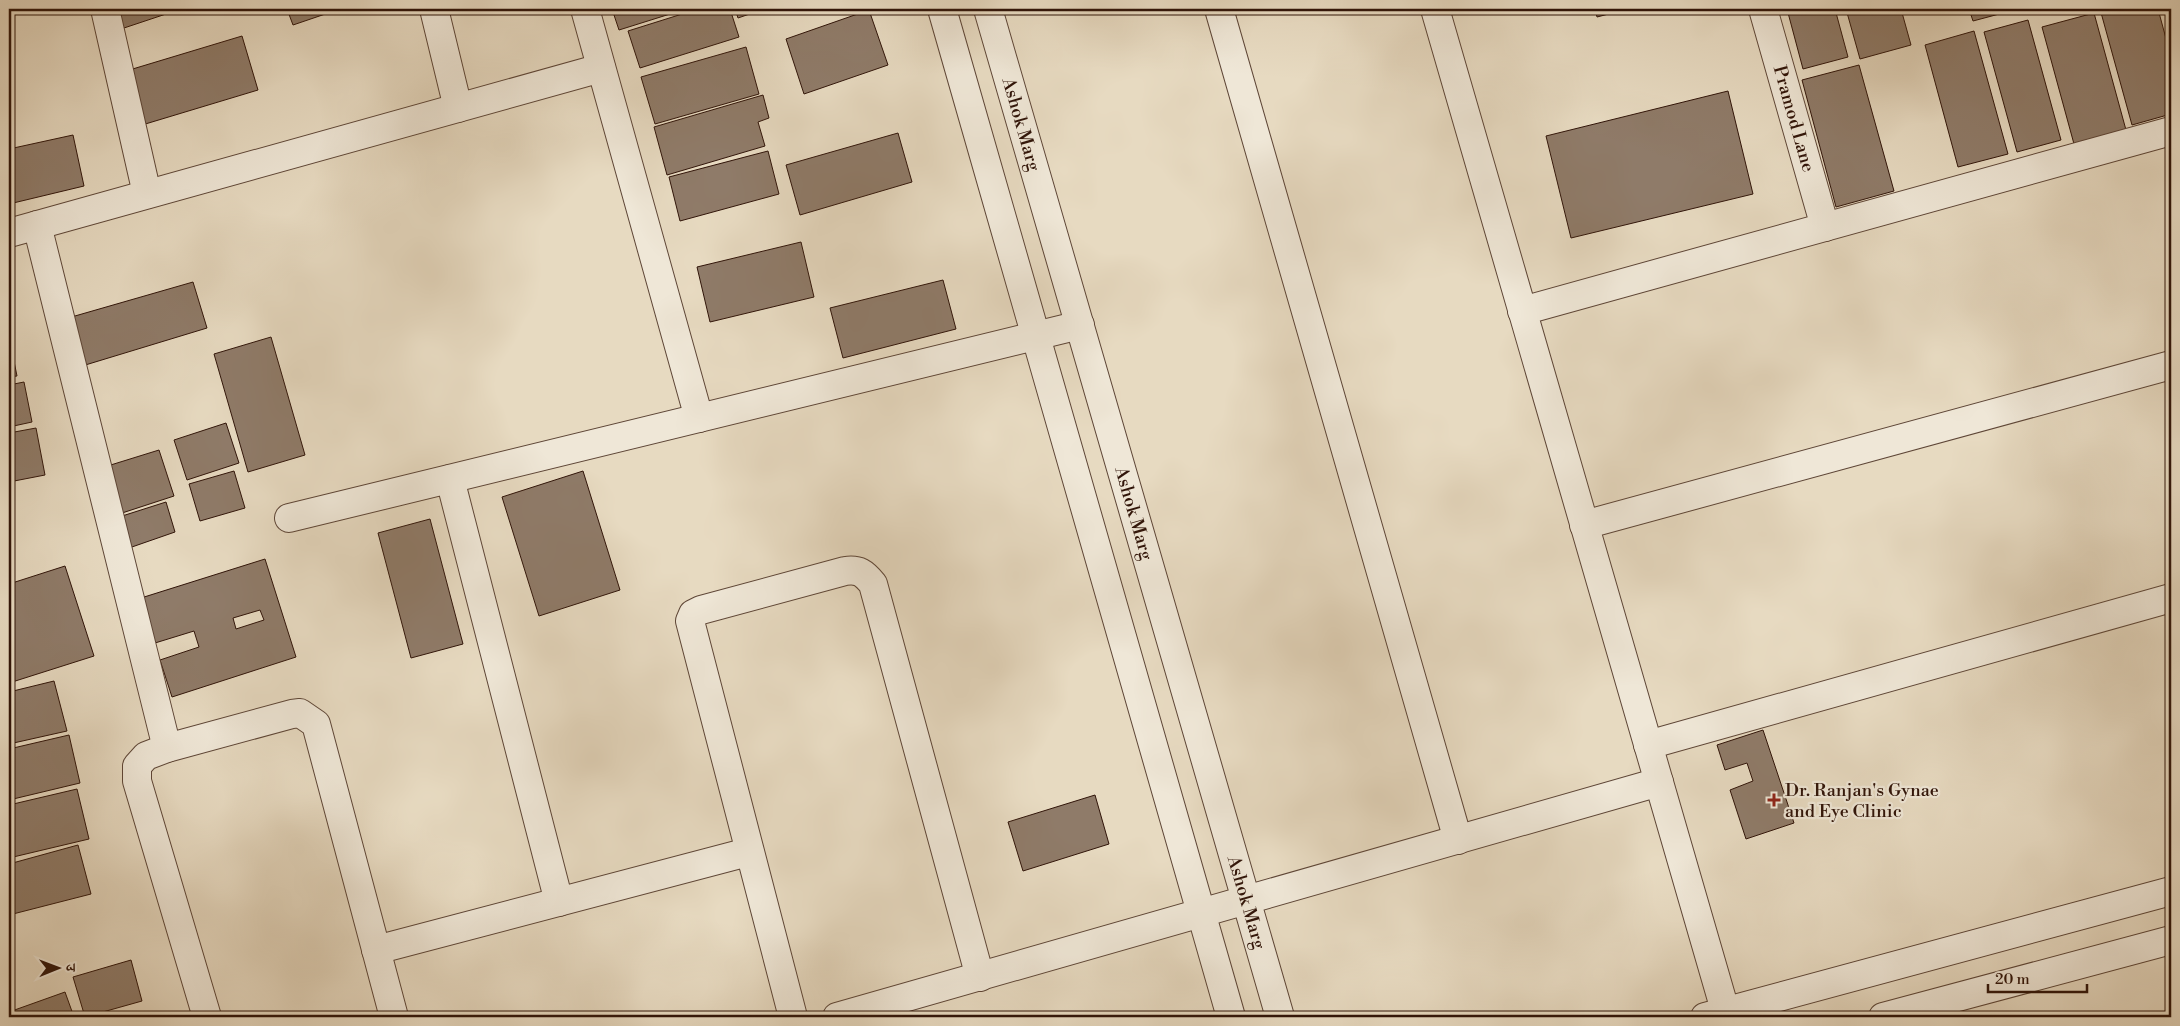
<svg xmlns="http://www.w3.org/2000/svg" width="2180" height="1026" font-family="'Libre Bodoni','Noto Serif Devanagari',serif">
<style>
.building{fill:#8f7b69;stroke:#301409;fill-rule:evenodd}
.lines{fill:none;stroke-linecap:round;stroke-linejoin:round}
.minor-casing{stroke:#5e4637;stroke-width:30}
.minor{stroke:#efe7d7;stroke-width:28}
.poi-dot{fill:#8f2418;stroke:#efe7d7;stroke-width:2}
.labels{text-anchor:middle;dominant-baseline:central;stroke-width:4.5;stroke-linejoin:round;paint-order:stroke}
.street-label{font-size:18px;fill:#301409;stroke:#efe7d7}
.poi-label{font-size:18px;fill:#301409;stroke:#efe7d7;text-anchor:start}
</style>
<rect width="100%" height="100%" fill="#e7dac1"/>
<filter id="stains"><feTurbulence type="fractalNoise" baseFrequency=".004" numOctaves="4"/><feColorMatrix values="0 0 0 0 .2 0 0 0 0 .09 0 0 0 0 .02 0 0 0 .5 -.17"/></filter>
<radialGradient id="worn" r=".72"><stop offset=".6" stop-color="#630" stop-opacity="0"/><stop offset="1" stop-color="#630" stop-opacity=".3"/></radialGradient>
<g class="building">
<polygon points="114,9 181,9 121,29"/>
<polygon points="287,9 340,9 293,25"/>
<polygon points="612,9 686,9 619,30"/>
<polygon points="698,9 730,9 739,37 640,68 628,31"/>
<polygon points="735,9 764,9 738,18"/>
<polygon points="1595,9 1628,9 1597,17"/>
<polygon points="1787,9 1835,9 1848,57 1803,69"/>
<polygon points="1846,9 1901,9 1911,45 1860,59"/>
<polygon points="1969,9 2018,9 1973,21"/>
<polygon points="2100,9 2158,9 2171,57 2171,114 2132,125"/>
<polygon points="869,10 888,65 804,94 786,39"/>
<polygon points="2094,13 2126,130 2074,144 2042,27"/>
<polygon points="2028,20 2061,140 2017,152 1984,32"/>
<polygon points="1974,31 2008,154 1958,167 1925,45"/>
<polygon points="242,36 258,90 142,125 126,71"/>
<polygon points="746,47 759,94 655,124 641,77"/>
<polygon points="1859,65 1894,191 1836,207 1802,80"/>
<polygon points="1728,91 1753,194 1571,238 1546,136"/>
<polygon points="763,95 769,118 758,122 765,146 667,175 654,127"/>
<polygon points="898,133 912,182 800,215 786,165"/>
<polygon points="73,135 84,186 9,204 9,149"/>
<polygon points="768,151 779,194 680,221 669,177"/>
<polygon points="801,242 814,297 710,322 697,267"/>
<polygon points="943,280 956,329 843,358 830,308"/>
<polygon points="193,282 207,328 82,366 68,318"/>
<polygon points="9,337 17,376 9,377"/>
<polygon points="271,337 305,455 248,472 214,354"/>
<polygon points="24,382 32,422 9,427 9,385"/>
<polygon points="226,423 239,463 187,480 174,440"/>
<polygon points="36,428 45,475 9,482 9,433"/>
<polygon points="159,450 174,496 116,515 101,468"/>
<polygon points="234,471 245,508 200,521 189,484"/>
<polygon points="583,471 620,590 539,616 502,497"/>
<polygon points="166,502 175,532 129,548 119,517"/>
<polygon points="430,519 463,644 411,658 378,533"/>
<path d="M 265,559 L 296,657 L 172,697 L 160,660 L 199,647 L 194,631 L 155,643 L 141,598 ZM 260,610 L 264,620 L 236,629 L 233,618 Z"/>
<polygon points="65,566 94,656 9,683 9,584"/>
<polygon points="54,681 67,731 9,744 9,692"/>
<polygon points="1763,730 1794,823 1746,839 1730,790 1753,781 1747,763 1725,770 1717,745"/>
<polygon points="69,735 80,783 9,800 9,749"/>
<polygon points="77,789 89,839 9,858 9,805"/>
<polygon points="1095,795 1109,844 1023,871 1008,822"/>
<polygon points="78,845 91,894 9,915 9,864"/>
<polygon points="131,960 142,1001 85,1017 73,977"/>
<polygon points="65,992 74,1017 9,1017 9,1012"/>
</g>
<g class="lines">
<g class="minor-casing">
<g id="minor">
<polyline points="105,9 147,194"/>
<polyline points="434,9 458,108"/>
<polyline points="585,9 699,418"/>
<polyline points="942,9 1231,1017"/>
<path id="s1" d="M 988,9 L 1280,1017"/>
<polyline points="1219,9 1458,840"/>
<polyline points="1435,9 1727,1017"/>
<path id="s2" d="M 1763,9 L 1825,227"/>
<polyline points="37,225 167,748"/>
<polyline points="9,233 601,68"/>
<polyline points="1522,311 2171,131"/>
<polyline points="450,479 559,902"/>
<polyline points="289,518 1080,325"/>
<polyline points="1584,525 2171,365"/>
<polyline points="1648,745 2171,598"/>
<polyline points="376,950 748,852"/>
<polyline points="207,1017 137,781 137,766 146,756 167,748 292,714 300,713 316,724 394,1017"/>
<path d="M 793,1017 L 690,621 L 693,614 L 701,610 L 845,571 C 859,569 864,573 873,584 L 980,977"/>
<polyline points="837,1017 1659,782"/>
<polyline points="1705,1017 2171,891"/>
<polyline points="1883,1017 2171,940"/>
</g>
</g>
<use href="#minor" class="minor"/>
</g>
<path class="poi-dot" d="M1771.5 792.5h5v5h5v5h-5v5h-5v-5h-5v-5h5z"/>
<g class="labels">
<g class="street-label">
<text stroke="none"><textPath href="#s2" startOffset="114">Pramod Lane</textPath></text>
<text stroke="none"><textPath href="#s1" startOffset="120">Ashok Marg</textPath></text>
<text stroke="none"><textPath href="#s1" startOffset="525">Ashok Marg</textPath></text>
<text stroke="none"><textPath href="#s1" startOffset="930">Ashok Marg</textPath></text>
</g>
<g class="poi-label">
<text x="1785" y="790">Dr. Ranjan's Gynae<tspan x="1785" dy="21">and Eye Clinic</tspan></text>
</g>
</g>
<rect width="2180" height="1026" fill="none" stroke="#e7dac1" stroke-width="30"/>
<rect x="10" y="10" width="2160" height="1006" fill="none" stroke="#301409" stroke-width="2.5"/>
<rect x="15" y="15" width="2150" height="996" fill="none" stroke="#301409"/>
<g transform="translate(58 968) rotate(89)" stroke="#efe7d7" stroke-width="4" paint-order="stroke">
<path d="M0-4L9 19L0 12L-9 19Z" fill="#301409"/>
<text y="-8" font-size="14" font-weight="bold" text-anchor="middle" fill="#301409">उ</text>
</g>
<path d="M1988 984v8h99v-8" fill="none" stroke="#301409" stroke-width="2.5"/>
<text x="1995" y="984" font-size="15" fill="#301409" stroke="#efe7d7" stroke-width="4" paint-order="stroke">20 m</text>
<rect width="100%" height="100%" filter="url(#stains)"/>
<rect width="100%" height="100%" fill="url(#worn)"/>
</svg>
